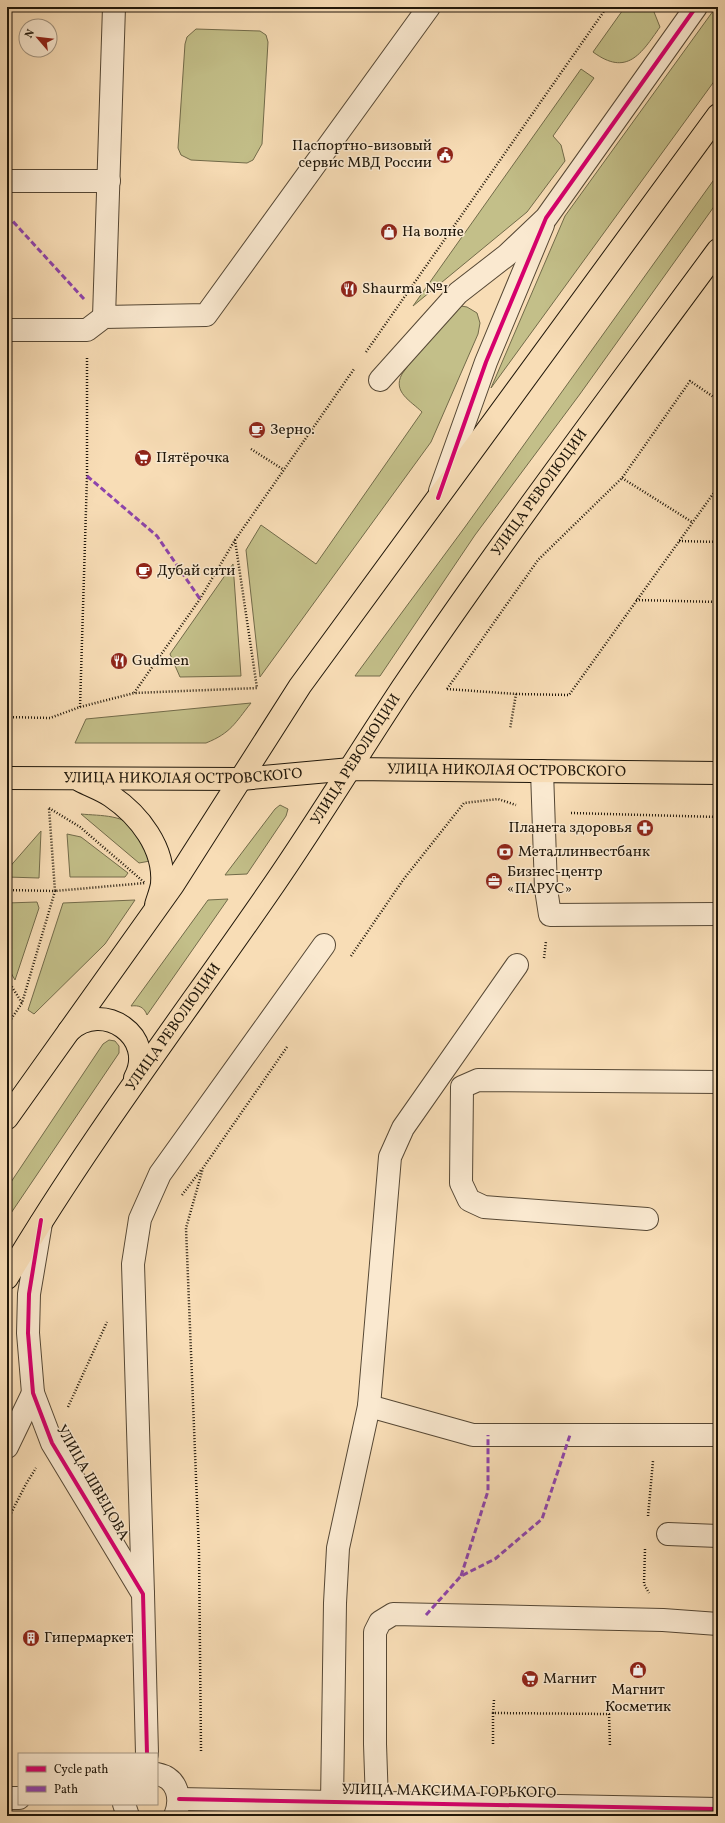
<svg xmlns="http://www.w3.org/2000/svg" width="725" height="1823" font-family="Vollkorn,serif">
<style>
.green{fill:#c3bf89;stroke:#726b4a}
.lines{fill:none;stroke-linecap:round;stroke-linejoin:round}
.minor-casing{stroke:#564835;stroke-width:24}
.major-casing{stroke:#20170a;stroke-width:24}
.path{stroke:#20170a;stroke-width:2.5;stroke-dasharray:1 2;stroke-linecap:butt}
.minor{stroke:#fae9d0;stroke-width:22}
.major{stroke:#f8ddb6;stroke-width:22}
.quiet{stroke:#8e44ad;stroke-width:3;stroke-dasharray:6 3;stroke-linecap:butt}
.cycleway-casing{stroke:#fae9d0;stroke-width:6}
.cycleway{stroke:#d6006c;stroke-width:4}
.labels{text-anchor:middle;dominant-baseline:central;stroke-width:3;stroke-linejoin:round;paint-order:stroke}
.poi-label{font-size:15px;fill:#20170a;stroke:#fae9d0;text-anchor:start}
.street-label{font-size:15px;fill:#20170a;stroke:#fae9d0}
</style>
<rect width="100%" height="100%" fill="#f8ddb6"/>
<filter id="stains"><feTurbulence type="fractalNoise" baseFrequency=".005" numOctaves="4"/><feColorMatrix values="0 0 0 0 .2 0 0 0 0 .09 0 0 0 0 .02 0 0 0 .5 -.17"/></filter>
<radialGradient id="worn" r=".72"><stop offset=".6" stop-color="#630" stop-opacity="0"/><stop offset="1" stop-color="#630" stop-opacity=".3"/></radialGradient>
<g class="green">
<path d="M 625,7 L 652,7 L 660,27 C 641,54 627,77 593,52 Z"/>
<polygon points="716,7 718,7 718,76 491,388 565,216"/>
<polygon points="196,29 260,31 266,35 268,42 262,144 253,160 247,163 191,160 181,155 178,148 185,44 187,37"/>
<polygon points="581,69 594,78 553,136 561,145 565,161 527,212 413,306"/>
<polygon points="718,174 718,201 580,394 475,535 380,676 355,676 465,527"/>
<path d="M 461,306 L 467,307 L 477,313 L 480,323 L 478,334 L 431,442 L 260,677 L 246,550 L 261,525 L 316,564 L 422,412 C 411,401 392,392 402,374 L 435,329 Z"/>
<polygon points="233,564 241,676 180,677 170,654"/>
<path d="M 251,703 C 235,723 231,733 206,743 L 75,743 L 86,719 Z"/>
<polygon points="280,805 288,809 286,816 247,874 225,875 275,809"/>
<path d="M 81,814 C 101,816 125,814 139,832 C 145,838 147,853 150,861 L 139,863 Z"/>
<polygon points="41,831 39,878 7,877 7,870"/>
<polygon points="67,834 81,837 128,873 125,877 70,877"/>
<path d="M 228,899 L 147,1015 C 144,1007 139,1005 131,1006 L 208,900 Z"/>
<polygon points="135,900 105,944 34,1014 28,1010 63,903"/>
<polygon points="37,902 39,908 15,980 7,966 7,903"/>
<polygon points="109,1040 115,1041 119,1046 119,1053 7,1219 7,1188 103,1044"/>
</g>
<g class="lines">
<g class="minor-casing">
<g id="minor">
<polyline points="7,181 109,181"/>
<polyline points="104,317 114,7"/>
<polyline points="7,330 87,330 104,317 206,315 429,7"/>
<polyline points="380,380 458,293 507,255 546,218 696,7"/>
<polyline points="440,491 486,362 543,225"/>
<polyline points="542,771 546,889 550,915 718,914"/>
<polyline points="647,1219 484,1207 469,1200 461,1183 462,1087 478,1080 718,1082"/>
<polyline points="41,1223 29,1294 28,1333 33,1393 52,1443 143,1594 147,1754"/>
<polyline points="369,1406 473,1435 718,1435"/>
<polyline points="7,1447 33,1393"/>
<polyline points="668,1534 718,1536"/>
<polyline points="143,1594 133,1264 140,1219 160,1174 324,945"/>
<path d="M 157,1774 C 178,1778 182,1799 175,1816"/>
<polyline points="7,1798 19,1798"/>
<polyline points="179,1799 718,1809"/>
<polyline points="332,1802 335,1603 338,1548 369,1406 390,1157 403,1128 517,965"/>
<polyline points="377,1803 375,1744 375,1632 380,1622 393,1614 663,1620 718,1624"/>
<polyline points="124,1804 128,1816"/>
</g>
</g>
<g class="major-casing">
<g id="major">
<path id="s1" d="M 7,778 L 241,779 L 351,769 L 718,773"/>
<path d="M 81,781 C 91,786 102,790 111,796 C 139,815 165,848 162,884 C 161,891 158,898 156,905"/>
<path d="M 69,1031 C 103,999 157,1037 135,1078"/>
<polyline points="7,1118 173,885 300,686 718,115"/>
<path id="s2" d="M 7,1278 C 88,1141 185,1014 275,883 C 319,819 359,753 402,688 C 503,539 611,395 718,250"/>
</g>
</g>
<g class="path">
<polyline points="366,352 607,7"/>
<polyline points="251,449 284,470"/>
<polyline points="622,478 692,522"/>
<polyline points="235,540 257,688 134,693 200,599 235,540 354,369"/>
<polyline points="679,541 718,542"/>
<polyline points="636,600 718,602"/>
<polyline points="447,689 538,560 622,478 690,381 718,400"/>
<polyline points="447,689 516,694 510,729"/>
<polyline points="516,694 569,695 718,487"/>
<polyline points="80,707 87,476 87,357"/>
<polyline points="7,717 50,718 80,707 134,693"/>
<polygon points="49,808 80,827 145,883 55,891"/>
<polyline points="571,813 718,817"/>
<polyline points="7,890 55,891 22,1003 7,1025"/>
<polyline points="351,956 403,880 464,803 498,799 516,805"/>
<polyline points="544,958 546,941"/>
<polyline points="7,979 22,1003"/>
<polyline points="182,1195 201,1170"/>
<polyline points="68,1407 107,1322"/>
<polyline points="648,1516 653,1461"/>
<polyline points="7,1521 26,1484 36,1468"/>
<polyline points="645,1549 644,1584 649,1593"/>
<polyline points="494,1700 493,1713 609,1714 610,1747"/>
<polyline points="493,1713 493,1746"/>
<polyline points="201,1751 199,1552 186,1228 203,1168 287,1047"/>
</g>
<use href="#minor" class="minor"/>
<use href="#major" class="major"/>
<g class="quiet">
<polyline points="7,215 84,299"/>
<polyline points="87,476 157,536 200,599"/>
<polyline points="461,1576 488,1491 488,1435"/>
<polyline points="426,1615 461,1576 495,1559 542,1519 570,1435"/>
</g>
<g class="cycleway-casing">
<g id="cycleway">
<polyline points="438,498 486,362 546,218 696,7"/>
<polyline points="41,1220 29,1294 28,1333 33,1393 52,1443 143,1594 147,1754"/>
<polyline points="179,1799 718,1809"/>
</g>
</g>
<use href="#cycleway" class="cycleway"/>
</g>
<defs>
<g id="civic-disc" transform="scale(0.9)"><circle r="9.5" fill="#8f2418" stroke="#fae9d0"/><path d="M-.6-6.5H3V-4.5H.6V-3L4-1V1h2V6H-6V1h2V-1L-.6-3ZM-1.2 2.5V6h2.4V2.5Z" fill="#fff"/></g>
<g id="shop-disc" transform="scale(0.9)"><circle r="9.5" fill="#8f2418" stroke="#fae9d0"/><path d="M-5-2.5h2.3a2.7 3.5 0 0 1 5.4 0H5L5.5 6h-11ZM-1.5-2.5h3a1.5 2.3 0 0 0-3 0Z" fill="#fff"/></g>
<g id="restaurant-disc" transform="scale(0.9)"><circle r="9.5" fill="#8f2418" stroke="#fae9d0"/><path d="M-5-6h1v4h1v-4h1v4h1v-4h1v5L-1.5 .5V6h-2V.5L-5-1ZM5-6V6H3V1.5H1.5Q1.5-4 5-6Z" fill="#fff"/></g>
<g id="cafe-disc" transform="scale(0.9)"><circle r="9.5" fill="#8f2418" stroke="#fae9d0"/><path d="M-5.5-4.5H6V0H3Q3 3.5 0 3.5H-2.5Q-5.5 3.5-5.5 0ZM3-3.2v2h1.7v-2ZM-6 4.5H4V6H-6Z" fill="#fff"/></g>
<g id="supermarket-disc" transform="scale(0.9)"><circle r="9.5" fill="#8f2418" stroke="#fae9d0"/><path d="M-6-5.5h2.5l.6 2H6L4.5 2H-2.5L-4.4-4H-6ZM-1.5 3.2a1.3 1.3 0 1 0 .1 0ZM3 3.2a1.3 1.3 0 1 0 .1 0Z" fill="#fff"/></g>
<g id="pharmacy-disc" transform="scale(0.9)"><circle r="9.5" fill="#8f2418" stroke="#fae9d0"/><path d="M-2-6h4v4h4v4h-4v4h-4v-4h-4v-4h4Z" fill="#fff"/></g>
<g id="bank-disc" transform="scale(0.9)"><circle r="9.5" fill="#8f2418" stroke="#fae9d0"/><path d="M-6-4H6V4H-6ZM0-2.3a2.3 2.3 0 1 0 0 4.6a2.3 2.3 0 1 0 0-4.6Z" fill="#fff"/></g>
<g id="office-disc" transform="scale(0.9)"><circle r="9.5" fill="#8f2418" stroke="#fae9d0"/><path d="M-6-3h4V-5.5h4V-3h4V5H-6ZM-1-4.5V-3h2v-1.5ZM-6 0V1H6V0Z" fill="#fff"/></g>
<g id="building-disc" transform="scale(0.9)"><circle r="9.5" fill="#8f2418" stroke="#fae9d0"/><path d="M-4-6H4V6H1V3H-1V6H-4ZM-2.5-4.3h1.7v1.8h-1.7ZM.8-4.3h1.7v1.8H.8ZM-2.5-1h1.7V.8h-1.7ZM.8-1h1.7V.8H.8Z" fill="#fff"/></g>
</defs>
<g fill-rule="evenodd">
<use href="#civic-disc" x="445" y="155"/>
<use href="#shop-disc" x="389" y="232"/>
<use href="#restaurant-disc" x="349" y="289"/>
<use href="#cafe-disc" x="257" y="430"/>
<use href="#supermarket-disc" x="143" y="458"/>
<use href="#cafe-disc" x="144" y="571"/>
<use href="#restaurant-disc" x="119" y="661"/>
<use href="#pharmacy-disc" x="645" y="828"/>
<use href="#bank-disc" x="505" y="852"/>
<use href="#office-disc" x="494" y="881"/>
<use href="#building-disc" x="31" y="1638"/>
<use href="#shop-disc" x="638" y="1670"/>
<use href="#supermarket-disc" x="530" y="1679"/>
</g>
<g class="labels">
<g class="poi-label">
<text x="432" y="146" text-anchor="end">Паспортно-визовый<tspan x="432" dy="17">сервис МВД России</tspan></text>
<text x="402" y="232">На волне</text>
<text x="362" y="289">Shaurma №1</text>
<text x="270" y="430">Зерно.</text>
<text x="156" y="458">Пятёрочка</text>
<text x="157" y="571">Дубай сити</text>
<text x="132" y="661">Gudmen</text>
<text x="632" y="828" text-anchor="end">Планета здоровья</text>
<text x="518" y="852">Металлинвестбанк</text>
<text x="507" y="872">Бизнес-центр<tspan x="507" dy="17">«ПАРУС»</tspan></text>
<text x="44" y="1638">Гипермаркет</text>
<text x="543" y="1679">Магнит</text>
<text x="638" y="1690" text-anchor="middle">Магнит<tspan x="638" dy="17">Косметик</tspan></text>
</g>
<g class="street-label">
<text stroke="none"><textPath href="#s2" startOffset="949">УЛИЦА РЕВОЛЮЦИИ</textPath></text>
<text stroke="none"><textPath href="#s2" startOffset="625">УЛИЦА РЕВОЛЮЦИИ</textPath></text>
<text stroke="none"><textPath href="#s1" startOffset="500">УЛИЦА НИКОЛАЯ ОСТРОВСКОГО</textPath></text>
<text stroke="none"><textPath href="#s1" startOffset="176">УЛИЦА НИКОЛАЯ ОСТРОВСКОГО</textPath></text>
<text stroke="none"><textPath href="#s2" startOffset="301">УЛИЦА РЕВОЛЮЦИИ</textPath></text>
<text transform="translate(92 1483) rotate(60)">УЛИЦА ШВЕЦОВА</text>
<text transform="translate(449 1792) rotate(1)">УЛИЦА МАКСИМА ГОРЬКОГО</text>
</g>
</g>
<rect width="725" height="1823" fill="none" stroke="#f8ddb6" stroke-width="24"/>
<rect x="8" y="8" width="709" height="1807" fill="none" stroke="#20170a" stroke-width="2"/>
<rect x="12" y="12" width="701" height="1799" fill="none" stroke="#20170a"/>
<rect x="18" y="1753" width="140" height="52" fill="#fae9d0" stroke="#a39581"/>
<rect x="26" y="1766" width="20" height="6" fill="#d6006c" stroke="#a39581"/>
<text x="54" y="1773" font-size="12" fill="#20170a">Cycle path</text>
<rect x="26" y="1786" width="20" height="6" fill="#8e44ad" stroke="#a39581"/>
<text x="54" y="1793" font-size="12" fill="#20170a">Path</text>
<g transform="translate(38 38) rotate(298)"><circle r="19" fill="#fae9d0" stroke="#a39581"/>
<path d="M0-3L7 15L0 10L-7 15Z" fill="#8f2418"/>
<text y="-6" font-size="11" font-weight="bold" text-anchor="middle" fill="#20170a">N</text>
</g>
<rect width="100%" height="100%" filter="url(#stains)"/>
<rect width="100%" height="100%" fill="url(#worn)"/>
</svg>
